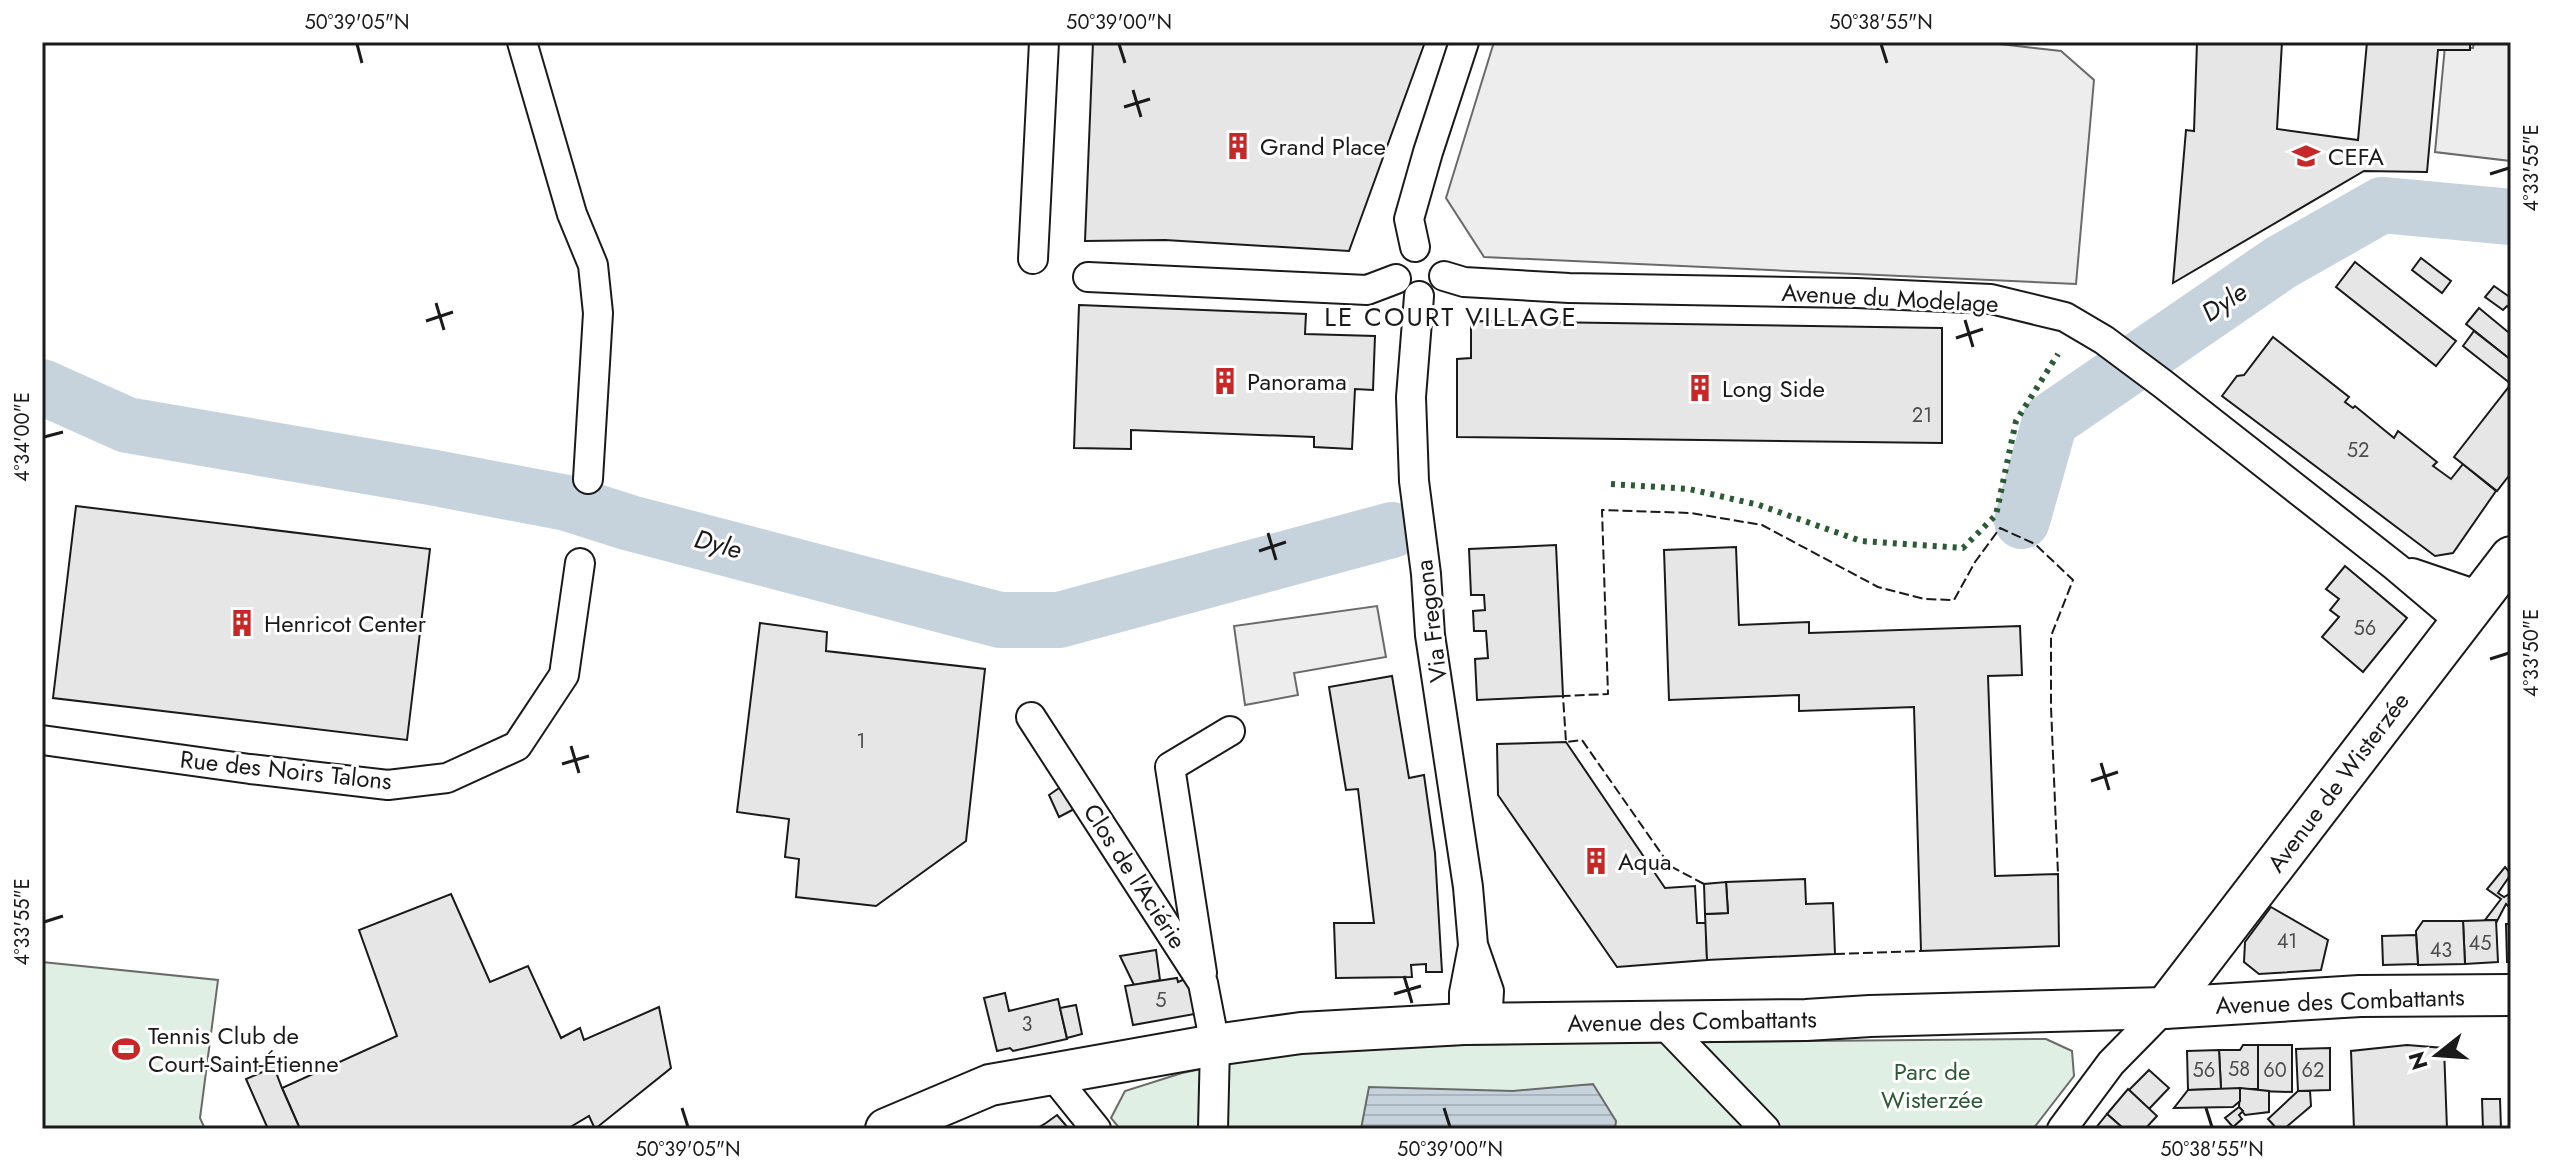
<svg xmlns="http://www.w3.org/2000/svg" width="2553" height="1171" font-family="Jost,sans-serif">
<style>
.park{fill:#e0efe3;stroke:#6a6a6a;stroke-width:2}
.parking{fill:#ededed;stroke:#6a6a6a;stroke-width:2}
.water{fill:url(#water-rules);stroke:#6a6a6a;stroke-width:2}
.lines{fill:none;stroke-linecap:round;stroke-linejoin:round}
.river{stroke:#c6d2dc;stroke-width:56}
.building{fill:#e6e6e6;stroke:#1a1a1a;stroke-width:2}
.street-casing{stroke:#1a1a1a;stroke-width:32}
.secondary-casing{stroke:#1a1a1a;stroke-width:44}
.street{stroke:#fff;stroke-width:28}
.secondary{stroke:#fff;stroke-width:40}
.hedge{stroke:#2b5a34;stroke-width:6;stroke-dasharray:4 6;stroke-linecap:butt}
.fence{stroke:#1a1a1a;stroke-width:2;stroke-dasharray:10 4;stroke-linecap:butt}
.ticks{fill:none;stroke:#1a1a1a;stroke-width:3}
.labels{text-anchor:middle;dominant-baseline:central;stroke-width:6;stroke-linejoin:round;paint-order:stroke}
.number-label{font-size:20px;fill:#4d4d4d}
.poi-label{font-size:24px;fill:#1a1a1a;stroke:#fff;text-anchor:start}
.street-label{font-size:24px;fill:#1a1a1a;stroke:#fff}
.park-label{font-size:24px;fill:#2b5a34;stroke:#fff}
.water-label{font-size:26px;font-style:italic;fill:#1a1a1a;stroke:#fff}
.neighbourhood-label{font-size:26px;letter-spacing:2px;fill:#1a1a1a;stroke:#fff}
.neatline{fill:none;stroke:#1a1a1a;stroke-width:3}
.ticks-label{font-size:20px;text-anchor:middle;fill:#1a1a1a}
</style>
<defs>
<pattern id="water-rules" width="6" height="5" patternUnits="userSpaceOnUse" patternTransform="scale(2)"><rect width="6" height="5" fill="#c6d2dc"/><path d="M0 2.5h6" fill="none" stroke="#aab4bc"/></pattern>
</defs>
<rect width="100%" height="100%" fill="#fff"/>
<g class="park">
<polygon points="42,962 218,980 200,1118 205,1129 42,1129"/>
<polygon points="2046,1039 2072,1051 2074,1076 2033,1129 1120,1129 1111,1118 1125,1091 1182,1073 1303,1048 1566,1043"/>
</g>
<g class="parking">
<polygon points="1494,42 1982,42 2061,51 2094,80 2076,284 1484,257 1446,198"/>
<polygon points="2474,42 2511,42 2511,161 2435,152 2445,46 2473,48"/>
<polygon points="1377,606 1386,657 1294,673 1298,695 1245,705 1234,626"/>
</g>
<polygon class="water" points="1593,1084 1616,1121 1615,1129 1361,1129 1369,1087 1513,1091"/>
<g class="lines">
<g class="river">
<polyline points="42,387 127,425 430,477 567,503 630,523 1000,620 1059,620 1392,530"/>
<polyline points="2022,521 2050,421 2280,263 2382,205 2511,217"/>
</g>
</g>
<g class="building">
<polygon points="1093,42 1425,42 1349,251 1165,240 1085,241"/>
<polygon points="2197,42 2282,42 2277,129 2358,140 2367,42 2470,42 2470,50 2438,50 2427,172 2364,171 2173,283 2186,130 2194,131"/>
<polygon points="2421,258 2451,281 2442,293 2412,270"/>
<polygon points="2355,262 2456,341 2436,366 2336,287"/>
<polygon points="2494,286 2511,298 2511,309 2507,306 2503,310 2485,297"/>
<polygon points="1079,305 1306,314 1305,334 1375,336 1373,390 1355,389 1352,449 1314,447 1314,437 1131,430 1131,449 1074,448"/>
<polygon points="2479,308 2508,332 2511,329 2511,360 2466,324"/>
<polygon points="1471,321 1942,328 1942,443 1457,437 1457,359 1471,358"/>
<polygon points="2474,331 2511,360 2511,384 2463,346"/>
<polygon points="2273,337 2349,397 2345,402 2353,408 2355,406 2394,438 2398,431 2437,462 2433,466 2451,479 2463,464 2496,491 2453,553 2435,556 2222,396 2237,376 2244,375"/>
<polygon points="2511,384 2511,473 2497,491 2454,457"/>
<polygon points="76,506 430,549 407,740 53,698"/>
<polygon points="1556,545 1563,696 1477,700 1475,659 1488,658 1486,631 1474,631 1473,611 1485,610 1484,595 1471,595 1469,549"/>
<polygon points="1736,547 1739,625 1809,622 1809,633 2020,626 2022,675 1988,676 1995,876 2058,874 2059,946 1921,951 1914,707 1799,711 1799,695 1669,700 1664,550"/>
<polygon points="2345,566 2407,618 2363,672 2322,637 2339,617 2330,610 2339,599 2326,589"/>
<polygon points="760,623 827,632 826,651 985,669 966,841 876,906 796,897 799,859 785,857 789,819 737,812"/>
<polygon points="1392,676 1409,778 1424,775 1435,853 1442,972 1426,972 1426,964 1411,965 1412,977 1336,978 1334,923 1374,923 1358,789 1346,790 1329,687"/>
<polygon points="1566,742 1665,888 1695,886 1697,923 1706,923 1707,960 1617,967 1498,795 1497,744"/>
<polygon points="1065,784 1078,807 1059,817 1049,795"/>
<polygon points="2505,867 2511,874 2498,893 2504,897 2511,893 2511,901 2508,906 2506,904 2496,923 2496,920 2485,920 2501,899 2487,889"/>
<polygon points="1805,879 1806,904 1833,903 1835,954 1707,960 1705,914 1728,913 1726,882"/>
<polygon points="1726,882 1728,913 1705,914 1704,884"/>
<polygon points="451,894 490,982 528,966 561,1038 580,1028 584,1040 659,1007 671,1068 595,1129 589,1116 567,1129 300,1129 282,1088 397,1036 359,930"/>
<polygon points="2271,907 2328,940 2321,970 2259,974 2244,962 2245,942"/>
<polygon points="2496,920 2498,962 2465,964 2463,921"/>
<polygon points="2423,921 2463,921 2465,964 2418,965 2416,931"/>
<polygon points="2506,924 2511,924 2511,962 2507,962"/>
<polygon points="2416,935 2418,964 2383,965 2382,936"/>
<polygon points="1156,950 1160,980 1134,985 1120,956"/>
<polygon points="1177,978 1178,982 1185,979 1200,1013 1133,1025 1125,986"/>
<polygon points="1005,993 1009,1011 1058,999 1067,1039 1013,1051 1010,1048 997,1051 984,998"/>
<polygon points="1076,1005 1082,1034 1067,1038 1060,1008"/>
<polygon points="2243,1045 2258,1045 2258,1089 2221,1089 2219,1050 2240,1050"/>
<polygon points="2258,1045 2292,1045 2292,1092 2258,1091"/>
<polygon points="2407,1045 2444,1048 2447,1129 2354,1129 2351,1051"/>
<polygon points="2330,1048 2330,1090 2298,1091 2296,1049"/>
<polygon points="2219,1050 2221,1089 2188,1090 2187,1051"/>
<polygon points="274,1067 282,1088 300,1129 268,1129 246,1079"/>
<polygon points="2149,1070 2169,1088 2149,1109 2129,1090"/>
<polygon points="2240,1088 2269,1091 2269,1112 2245,1115 2239,1107"/>
<polygon points="2240,1088 2240,1101 2233,1107 2174,1108 2188,1090"/>
<polygon points="2128,1089 2157,1116 2145,1129 2124,1129 2107,1114"/>
<polygon points="2298,1091 2310,1091 2311,1106 2284,1129 2277,1129 2268,1119"/>
<polygon points="2482,1099 2500,1099 2501,1129 2483,1129"/>
<polygon points="2239,1107 2243,1111 2239,1115 2242,1119 2233,1127 2225,1118"/>
<polygon points="2107,1114 2124,1129 2095,1129"/>
<polygon points="1057,1115 1069,1129 1036,1129 1046,1123"/>
</g>
<g class="lines">
<g class="street-casing">
<g id="street">
<polyline points="522,42 572,214 593,265 598,313 588,479"/>
<polyline points="1415,247 1409,219 1428,152 1464,42"/>
<polyline points="1033,259 1044,42"/>
<polyline points="1444,276 1464,282 1569,288 1856,293 1991,299 2065,317 2104,340 2163,384 2396,567 2461,622"/>
<polyline points="1088,277 1367,290 1396,279"/>
<polyline points="1419,296 1411,397 1414,481 1426,574 1430,635 1468,887 1473,945 1489,991 1487,1024"/>
<polyline points="2412,573 2480,596"/>
<polyline points="1031,717 1203,983 1215,1045 1213,1129"/>
<polyline points="42,740 250,769 388,785 447,778 517,746 564,675 580,563"/>
<polyline points="1202,973 1170,767 1230,731"/>
<polyline points="1661,1021 1765,1129"/>
<polyline points="1464,1024 1464,993 1473,946"/>
<polyline points="1051,1073 1096,1129"/>
<polyline points="2062,1129 2111,1063 2165,1008"/>
</g>
</g>
<g class="secondary-casing">
<g id="secondary">
<polyline points="2165,1008 2511,557"/>
<polyline points="886,1129 990,1085 1215,1045 1301,1033 1464,1024 1806,1020 1870,1016 2165,1008 2360,996 2511,995"/>
</g>
</g>
<use href="#street" class="street"/>
<use href="#secondary" class="secondary"/>
<polyline class="hedge" points="1611,484 1689,489 1759,505 1861,541 1963,548 1996,515 2016,421 2058,354"/>
<g class="fence">
<polyline points="1704,884 1670,866 1582,740 1566,742 1563,696 1608,694 1602,510 1691,513 1762,525 1878,587 1924,599 1954,600 1975,562 2000,528 2035,544 2073,580 2051,636 2051,707 2058,874"/>
<polyline points="1835,954 1921,951"/>
</g>
</g>
<path class="ticks" d="M 357,44 L 362,63M 1119,44 L 1125,63M 1881,44 L 1887,63M 1133,90 L 1141,117M 1124,107 L 1150,99M 2490,174 L 2509,168M 436,303 L 444,330M 1965,320 L 1973,347M 426,321 L 453,312M 1956,338 L 1983,329M 44,437 L 63,432M 1268,533 L 1276,560M 1259,551 L 1286,542M 2490,659 L 2509,653M 571,746 L 579,773M 2101,763 L 2109,790M 562,764 L 589,756M 2091,781 L 2118,772M 44,922 L 63,916M 1404,976 L 1412,1003M 1394,994 L 1421,986M 682,1108 L 688,1127M 1444,1108 L 1450,1127M 2206,1108 L 2212,1127"/>
<defs>
<g id="building-bare" transform="scale(2.16)"><path d="M-4-6H4V6H1V3H-1V6H-4ZM-2.5-4.3h1.7v1.8h-1.7ZM.8-4.3h1.7v1.8H.8ZM-2.5-1h1.7V.8h-1.7ZM.8-1h1.7V.8H.8Z" fill="#c62828" stroke="#fff" stroke-width="2.5" paint-order="stroke"/></g>
<g id="school-bare" transform="scale(2.16)"><path d="M0-5L7-2L0 1L-7-2ZM-4 1L0 2.5L4 1V4Q0 6-4 4Z" fill="#c62828" stroke="#fff" stroke-width="2.5" paint-order="stroke"/></g>
<g id="stadium-bare" transform="scale(2.16)"><path d="M0-5a6.5 5 0 1 0 0 10a6.5 5 0 1 0 0-10ZM-3.5-1.8h7v3.6h-7Z" fill="#c62828" stroke="#fff" stroke-width="2.5" paint-order="stroke"/></g>
</defs>
<g fill-rule="evenodd">
<use href="#building-bare" x="1238" y="146"/>
<use href="#school-bare" x="2306" y="156"/>
<use href="#building-bare" x="1225" y="381"/>
<use href="#building-bare" x="1700" y="388"/>
<use href="#building-bare" x="242" y="623"/>
<use href="#building-bare" x="1596" y="861"/>
<use href="#stadium-bare" x="126" y="1049"/>
</g>
<g class="labels">
<g class="number-label">
<text x="1922" y="415">21</text>
<text x="2358" y="450">52</text>
<text x="2365" y="628">56</text>
<text x="861" y="741">1</text>
<text x="2287" y="941">41</text>
<text x="2480" y="943">45</text>
<text x="2441" y="950">43</text>
<text x="1161" y="1000">5</text>
<text x="1027" y="1024">3</text>
<text x="2239" y="1069">58</text>
<text x="2204" y="1070">56</text>
<text x="2275" y="1070">60</text>
<text x="2313" y="1070">62</text>
</g>
<g class="poi-label">
<text x="1260" y="146">Grand Place</text>
<text x="2328" y="156">CEFA</text>
<text x="1247" y="381">Panorama</text>
<text x="1722" y="388">Long Side</text>
<text x="264" y="623">Henricot Center</text>
<text x="1618" y="861">Aqua</text>
<text x="148" y="1035">Tennis Club de<tspan x="148" dy="28">Court-Saint-Étienne</tspan></text>
</g>
<g class="street-label">
<text transform="translate(1890 298) rotate(3)">Avenue du Modelage</text>
<text transform="translate(1431 621) rotate(-97)">Via Fregona</text>
<text transform="translate(286 770) rotate(6)">Rue des Noirs Talons</text>
<text transform="translate(2338 782) rotate(-53)">Avenue de Wisterzée</text>
<text transform="translate(1135 876) rotate(57)">Clos de l'Aciérie</text>
<text transform="translate(2340 1001) rotate(-2)">Avenue des Combattants</text>
<text transform="translate(1692 1021) rotate(-1)">Avenue des Combattants</text>
</g>
<g class="park-label">
<text x="1932" y="1071">Parc de<tspan x="1932" dy="28">Wisterzée</tspan></text>
</g>
<g class="water-label">
<text transform="translate(2224 302) rotate(-34)">Dyle</text>
<text transform="translate(718 544) rotate(15)">Dyle</text>
</g>
<g class="neighbourhood-label">
<text x="1451" y="317">LE COURT VILLAGE</text>
</g>
</g>
<rect width="2553" height="1171" fill="none" stroke="#ffffff" stroke-width="88"/>
<g transform="translate(2437 1055) rotate(253)" stroke="#ffffff" stroke-width="6" paint-order="stroke">
<path d="M0-6L14 30L0 20L-14 30Z" fill="#1a1a1a"/>
<text y="-12" font-size="22" font-weight="bold" text-anchor="middle" fill="#1a1a1a">N</text>
</g>
<rect x="44" y="44" width="2465" height="1083" class="neatline"/>
<g class="ticks-label">
<text x="357" y="29">50°39'05"N</text>
<text x="1119" y="29">50°39'00"N</text>
<text x="1881" y="29">50°38'55"N</text>
<text transform="translate(2531 168) rotate(-90)" y="7">4°33'55"E</text>
<text transform="translate(22 437) rotate(-90)" y="7">4°34'00"E</text>
<text transform="translate(2531 653) rotate(-90)" y="7">4°33'50"E</text>
<text transform="translate(22 922) rotate(-90)" y="7">4°33'55"E</text>
<text x="688" y="1156">50°39'05"N</text>
<text x="1450" y="1156">50°39'00"N</text>
<text x="2212" y="1156">50°38'55"N</text>
</g>
</svg>
